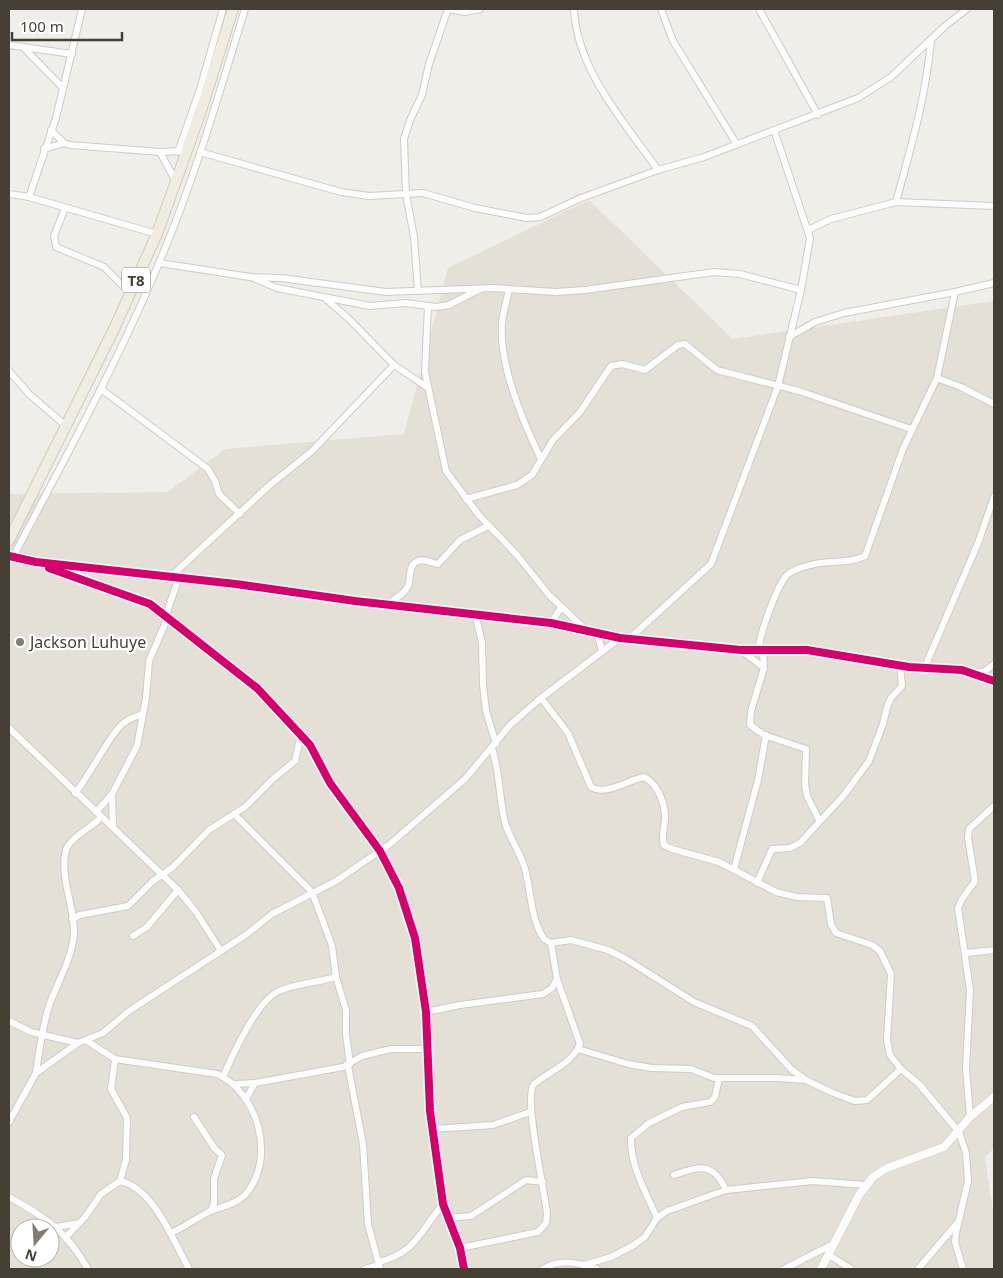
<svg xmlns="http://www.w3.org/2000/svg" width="1003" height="1278" font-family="'Noto Sans',sans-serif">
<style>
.residential{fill:#e5e0d5;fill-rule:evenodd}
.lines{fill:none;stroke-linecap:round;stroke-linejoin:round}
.minor-casing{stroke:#ceccc6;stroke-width:8}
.tertiary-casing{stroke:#ceccc6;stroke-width:9}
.primary-casing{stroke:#d3cbb4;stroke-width:12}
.minor{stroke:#fdfcfc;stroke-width:6}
.tertiary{stroke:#fdfcfc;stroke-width:8}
.primary{stroke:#f1ece2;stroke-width:10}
.cycleway-casing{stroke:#fff;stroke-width:11}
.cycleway{stroke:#d6006c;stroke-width:8}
.poi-dot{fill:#827c73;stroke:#fff;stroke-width:2}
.labels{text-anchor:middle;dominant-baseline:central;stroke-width:4.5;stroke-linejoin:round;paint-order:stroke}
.shield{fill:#fff;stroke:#7e7971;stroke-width:1}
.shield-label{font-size:15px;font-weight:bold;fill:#463f34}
.poi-label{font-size:16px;fill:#463f34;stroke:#fff;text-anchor:start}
</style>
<rect width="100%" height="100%" fill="#f0eee8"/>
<path class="residential" d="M 589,200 L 733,339 L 994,301 L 994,1148 L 985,1157 L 994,1218 L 994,1269 L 9,1269 L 9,494 L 168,492 L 225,449 L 404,434 L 448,268 ZM 20,1228 L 50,1228 L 50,1258 L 20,1258 Z"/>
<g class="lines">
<g class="minor-casing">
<g id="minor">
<polyline points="448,9 465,12 480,9"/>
<path d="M 574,9 C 577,70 624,122 658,170"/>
<polyline points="661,9 673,41 736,143"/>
<polyline points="759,9 818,115"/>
<polyline points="9,45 72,54"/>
<polyline points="23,47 63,88"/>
<polyline points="51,130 64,143 70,145 160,152 181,151"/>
<polyline points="44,149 64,143"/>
<polyline points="160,152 176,182"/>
<polyline points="178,152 200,89 223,9"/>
<polyline points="200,152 341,192 369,196 423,193 475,208 527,218 540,217 581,198 658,170 704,157 858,98 891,77 945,26 967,9"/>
<polyline points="9,194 29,197 157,234"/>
<polyline points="29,197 56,118 82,9"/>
<path d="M 896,202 C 911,147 926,97 931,40"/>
<polyline points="65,208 54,236 56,247 104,267 130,293"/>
<polyline points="808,230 831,219 896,202 994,206"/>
<polyline points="160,263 250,277 281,278 386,292 493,288 556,292 585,290 714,272 740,274 801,290"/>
<polyline points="251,277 277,288 370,306 406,303 436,307 449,305 480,289"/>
<path d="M 509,289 C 507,300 503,312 502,323 C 499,366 523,422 541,459"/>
<polyline points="418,291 414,237 406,194 404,139 410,120 422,95 429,64 448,9"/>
<polyline points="326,299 348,318 394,365 427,387"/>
<polyline points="428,306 425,372 446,471 478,514 517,555 549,595 585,629"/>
<polyline points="789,337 815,322 844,313 955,292 994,283"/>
<polyline points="9,371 29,394 66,426"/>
<polyline points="937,378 961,387 994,404"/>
<polyline points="101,389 208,469 215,481 219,494 240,514"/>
<polyline points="466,499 517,485 532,475 553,440 580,412 611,366 622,364 645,370 678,345 685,344 717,370 799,391 911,429"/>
<polyline points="9,556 36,562 236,584 355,601 551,623 620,638 741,650 807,650 909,667 962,670 994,681"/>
<path d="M 13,557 C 64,460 117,364 159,263 C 194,181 219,94 245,9"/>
<polyline points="43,565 150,604 257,688 310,745 330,783 380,851 399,888 415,938 426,1012 430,1111 443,1204 460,1248 464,1269"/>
<polyline points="169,578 271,484 311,452 394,365"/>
<path d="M 386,605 C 393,600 404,595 408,586 C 411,579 408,564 418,561 C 424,558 431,563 438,564 L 460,540 L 488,526"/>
<polyline points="475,613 482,643 483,685 486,711 496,744"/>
<polyline points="166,615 178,580"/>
<polyline points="551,623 561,608"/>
<polyline points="597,633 602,650"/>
<polyline points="630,638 711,564 778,386 801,290 810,238 774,130"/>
<polyline points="742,651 764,668"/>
<path d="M 758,651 C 760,634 776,587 787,575 C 795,568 809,565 820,563 C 835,561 851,563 865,556 L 903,449 L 937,378 L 955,292"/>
<polyline points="763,651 764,668 751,711 750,725 764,735 806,749 805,784 807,796 819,820"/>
<polyline points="924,669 978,543 994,497"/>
<polyline points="976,673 985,671 994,664"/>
<path d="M 541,698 L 568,733 L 591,787 C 606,796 628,780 644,777 C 657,783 665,803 665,817 C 665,827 661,836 664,845 L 672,849 L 719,862 L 776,892 L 797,897 L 827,898 L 831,924 L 836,933 L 872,945 L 880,951 L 891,974 L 887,1040 L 890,1055 L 901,1069 L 919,1084 L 959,1132 L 966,1153 L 968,1181 L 956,1233 L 955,1242 L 963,1269"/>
<polyline points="9,728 178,890 196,912 221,951"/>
<path d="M 492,748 C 500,773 499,798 505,823 C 510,839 521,853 525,869 C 531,891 531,921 544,939 L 551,943 L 571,940 L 608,950 L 626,959 L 694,1002 L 752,1026 L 792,1070 L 806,1080 L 833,1093 L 855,1101 L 867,1100 L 901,1069"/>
<path d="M 75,793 C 90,776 111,731 125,722 C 130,718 137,716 143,714"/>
<polyline points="112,794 113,827"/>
<polyline points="96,812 112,794 137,746 146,698 149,661 168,617"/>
<polyline points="234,814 312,892 332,946 336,977 346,1010 346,1035 350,1064"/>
<polyline points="734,869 758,780 766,735"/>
<polyline points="757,883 772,849 790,848 800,843 844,795 869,761 883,724 887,707 891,698 902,686 900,666"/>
<polyline points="72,919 80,915 128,906 153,881 173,867 209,830 245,807 274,778 295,761 301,734"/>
<polyline points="133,936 147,927 178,890"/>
<polyline points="966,953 994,950"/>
<polyline points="426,1012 460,1005 543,994 552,988 557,979"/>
<polyline points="9,1021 31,1032 78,1043"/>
<path d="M 87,1041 L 115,1059 L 217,1074 C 258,1092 277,1159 245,1195 C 236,1204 223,1206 211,1211 C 197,1217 185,1227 171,1233"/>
<polyline points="578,1049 628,1064 652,1068 691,1069 714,1078 777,1078 805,1080"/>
<polyline points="115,1059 111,1089 127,1118 126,1160 120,1181"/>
<polyline points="348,1066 363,1144 368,1224 380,1269"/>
<path d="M 36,1073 C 39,1051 42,1028 49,1006 C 57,983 72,959 74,934 C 75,907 59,877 66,850 C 70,837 92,828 101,817"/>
<path d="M 223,1077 C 233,1054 257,1000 279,991 C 295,984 319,982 336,977"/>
<polyline points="236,1084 255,1083"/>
<polyline points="246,1099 255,1083 343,1067 362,1056 391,1049 427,1049"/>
<polyline points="194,1117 215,1149 222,1155 214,1179 214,1203 211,1211"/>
<polyline points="970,1117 966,1068 970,990 958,908 962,899 975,881 968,838 969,829 994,806"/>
<polyline points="9,1122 36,1073 78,1043 103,1033 129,1011 247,934 272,914 336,881 390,844 465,779 511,724 541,698 620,638"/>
<polyline points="433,1129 493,1125 530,1112"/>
<path d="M 674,1175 C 700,1166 713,1162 726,1190"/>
<path d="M 9,1197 C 47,1218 66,1231 88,1269"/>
<polyline points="448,1218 471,1216 526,1180 543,1182"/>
<path d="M 657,1218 C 647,1194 630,1166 631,1138 L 649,1123 L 682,1107 L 710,1102 L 715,1097 L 719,1078"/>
<polyline points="56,1227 79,1223"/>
<path d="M 66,1237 L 85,1217 L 101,1194 L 120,1181 C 154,1188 173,1241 189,1269"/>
<path d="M 460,1248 L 538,1232 L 546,1223 L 547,1214 C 545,1193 523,1095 534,1084 C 549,1071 572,1064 580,1044 L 557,979 L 551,943"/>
<polyline points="829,1255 851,1269"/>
<path d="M 379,1262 C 417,1252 420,1231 443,1204"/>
<polyline points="584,1265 611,1257 634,1245 645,1237 657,1218 667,1211 726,1190 813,1181 865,1185"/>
<polyline points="365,1269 379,1265"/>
<path d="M 543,1269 C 560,1258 579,1263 597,1269"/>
<polyline points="784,1269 835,1243"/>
<polyline points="918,1269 958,1222"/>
</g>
</g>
<g class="tertiary-casing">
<polyline id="tertiary" points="821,1269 859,1195 873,1177 887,1168 944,1147 970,1117 994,1097"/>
</g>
<g class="primary-casing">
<polyline id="primary" points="9,540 114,329 157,234 200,114 233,9"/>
</g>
<use href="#minor" class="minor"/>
<use href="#tertiary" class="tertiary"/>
<use href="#primary" class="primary"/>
<g class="cycleway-casing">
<g id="cycleway">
<polyline points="9,556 36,562 236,584 355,601 551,623 620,638 741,650 807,650 909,667 962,670 994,681"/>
<polyline points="49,568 150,604 257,688 310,745 330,783 380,851 399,888 415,938 426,1012 430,1111 443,1204 460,1248 464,1269"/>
</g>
</g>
<use href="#cycleway" class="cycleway"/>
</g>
<circle class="poi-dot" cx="20" cy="642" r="5"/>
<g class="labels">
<rect class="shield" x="122" y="267.5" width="28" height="25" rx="4"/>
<g class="shield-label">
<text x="136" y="280">T8</text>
</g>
<g class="poi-label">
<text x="30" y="642">Jackson Luhuye</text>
</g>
</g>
<rect width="1003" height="1278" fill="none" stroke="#463f34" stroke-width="20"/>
<g transform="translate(35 1243) rotate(198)"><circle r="24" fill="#ffffff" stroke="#b5b2ae"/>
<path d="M0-4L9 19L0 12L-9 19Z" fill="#827c73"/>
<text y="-8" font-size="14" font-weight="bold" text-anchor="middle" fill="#463f34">N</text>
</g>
<path d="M12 32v8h110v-8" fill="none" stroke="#463f34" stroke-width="2.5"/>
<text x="20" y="32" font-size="15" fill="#463f34" stroke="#ffffff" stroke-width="4" paint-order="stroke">100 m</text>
</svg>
